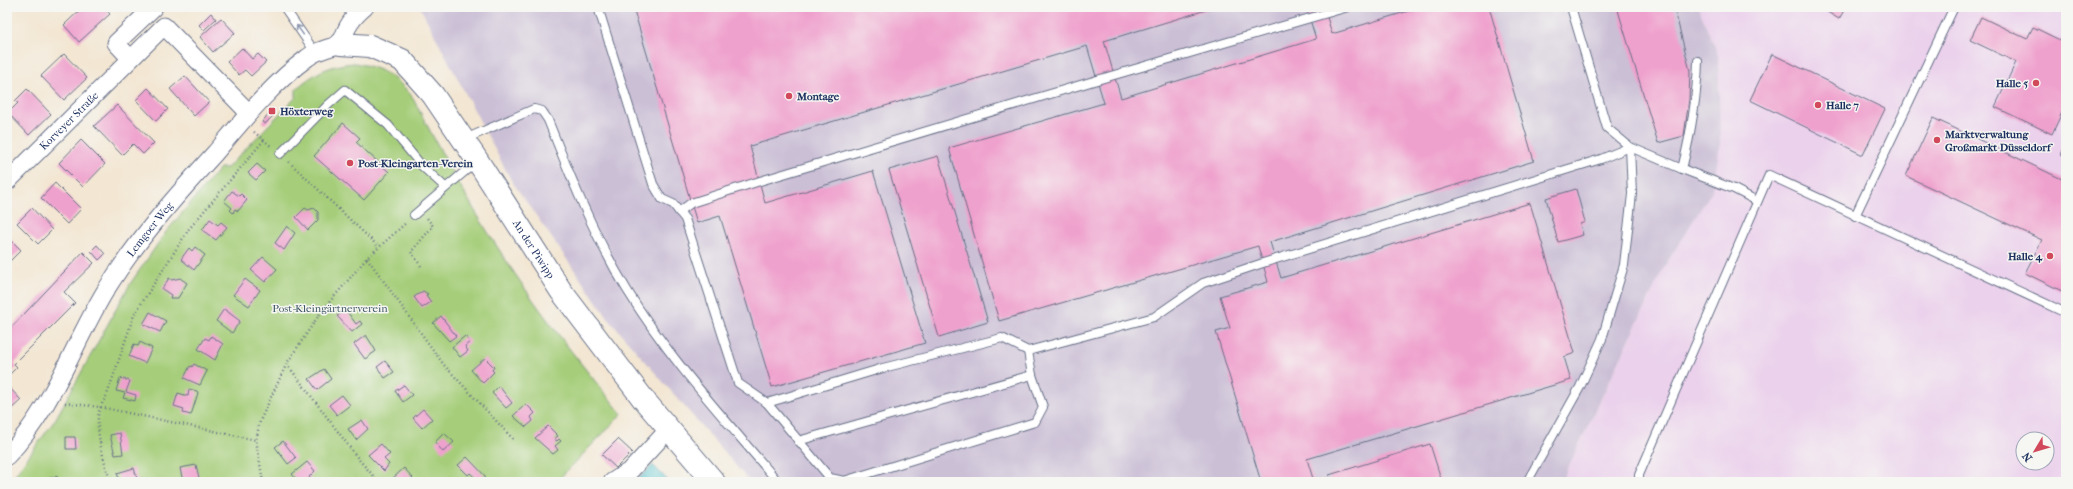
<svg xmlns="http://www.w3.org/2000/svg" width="2073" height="489" font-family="'IM FELL French Canon',serif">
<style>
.built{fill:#ebd1ec;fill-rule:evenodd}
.industrial{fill:#cbbfd6}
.green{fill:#a6ce7a;stroke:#607e6c}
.water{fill:#58c5cf;stroke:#3a7a96}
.building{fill:#efa1cd}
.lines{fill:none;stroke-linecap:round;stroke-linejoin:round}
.lane-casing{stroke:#676f87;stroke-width:10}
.street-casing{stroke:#676f87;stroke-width:19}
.secondary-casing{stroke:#676f87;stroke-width:24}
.path{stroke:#676f87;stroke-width:2.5;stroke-dasharray:1 3;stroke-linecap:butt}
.lane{stroke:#fff;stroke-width:8}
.street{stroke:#fff;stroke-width:17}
.secondary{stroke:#fff;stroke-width:22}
.oneway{stroke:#8d97ae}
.poi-dot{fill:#d1495b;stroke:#f6f6f2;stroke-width:1.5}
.labels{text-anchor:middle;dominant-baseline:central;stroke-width:3;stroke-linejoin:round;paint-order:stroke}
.poi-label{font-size:11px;font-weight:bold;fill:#1b2f5e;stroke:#f6f6f2;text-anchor:start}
.street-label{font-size:11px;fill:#1b2f5e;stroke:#f6f6f2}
.park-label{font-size:11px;fill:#3e5765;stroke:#f6f6f2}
</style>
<rect width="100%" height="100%" fill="#f6f6f2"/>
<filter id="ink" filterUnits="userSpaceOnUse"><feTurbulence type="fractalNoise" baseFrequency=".025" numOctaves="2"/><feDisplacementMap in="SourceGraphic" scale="8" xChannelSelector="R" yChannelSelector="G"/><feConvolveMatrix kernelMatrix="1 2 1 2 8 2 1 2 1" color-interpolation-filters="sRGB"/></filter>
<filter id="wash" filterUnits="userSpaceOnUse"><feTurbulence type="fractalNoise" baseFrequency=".012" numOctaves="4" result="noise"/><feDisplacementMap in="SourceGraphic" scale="16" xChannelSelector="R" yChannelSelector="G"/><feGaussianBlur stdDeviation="0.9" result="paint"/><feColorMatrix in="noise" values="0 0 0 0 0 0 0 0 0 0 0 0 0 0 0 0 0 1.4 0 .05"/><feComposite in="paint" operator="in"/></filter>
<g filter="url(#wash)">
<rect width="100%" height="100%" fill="#f3e6d2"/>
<path class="built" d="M 1698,7 L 2066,7 L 2066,482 L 1561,482 L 1664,267 L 1712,191 L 1718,54 ZM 2023,439 L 2047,439 L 2047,463 L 2023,463 Z"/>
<polygon class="industrial" points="420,7 1698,7 1718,54 1720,145 1712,191 1664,267 1561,482 750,482 611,322 511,180"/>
<path class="green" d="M 354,63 C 379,67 394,75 411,95 C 438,146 465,197 496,245 C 534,305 577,360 622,414 L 556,482 L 17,482 L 15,475 L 55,420 L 130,284 L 166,232 L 220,168 L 227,168 L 296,97 L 296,89 C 314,73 329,65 354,63 Z"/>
<polygon class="water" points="653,465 669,482 635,482"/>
<g id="blocks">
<g class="building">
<polygon points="83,7 103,7 110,14 79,42 64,25"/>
<polygon points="633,7 1216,7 1104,41 1121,98 1316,39 1306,7 1324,7 1332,34 1422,7 1489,7 1534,161 1270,242 1281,278 1530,203 1575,353 1564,357 1571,380 1307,459 1314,482 1261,482 1216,332 1230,328 1220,296 1268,282 1258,246 999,321 949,148 1104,103 1087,46 750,146 765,203 873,171 925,343 772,387 720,216 697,223"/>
<polygon points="1617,7 1674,7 1690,71 1689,99 1684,136 1658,143"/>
<polygon points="1819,7 1846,7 1839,19"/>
<polygon points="211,13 216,19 204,30 199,25"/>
<polygon points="1981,17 2027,39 2033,27 2066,43 2066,104 2052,134 1995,107 2016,62 1970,40"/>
<polygon points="221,18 235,33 213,52 200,37"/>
<polygon points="242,48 252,59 258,54 266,62 251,76 245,70 239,75 227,62"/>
<polygon points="64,54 87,78 64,100 41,76"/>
<polygon points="1772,54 1885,109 1863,155 1750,100"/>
<polygon points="185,76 209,102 194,116 170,89"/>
<polygon points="148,88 168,109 156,121 136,100"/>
<polygon points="27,89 51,114 29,135 8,113 18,103 15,101"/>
<polygon points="117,105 154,143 143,154 133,144 122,155 94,126"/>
<polygon points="269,113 273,116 265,124 262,122"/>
<polygon points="1933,118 2066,181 2066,293 2025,273 2042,240 1906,176"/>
<polygon points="343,123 360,138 356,142 389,172 364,200 314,156"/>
<polygon points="81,140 105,164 83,187 59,163"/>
<polygon points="2066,143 2066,158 2061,155"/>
<polygon points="938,156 988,322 939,337 889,170"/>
<polygon points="257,164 265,171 256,180 248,173"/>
<polygon points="55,183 81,209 67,224 41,198"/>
<polygon points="1576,189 1585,222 1580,224 1583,235 1558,242 1546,198"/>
<polygon points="232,191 239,196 241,194 247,200 238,211 235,209 233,213 230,210 232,208 224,201"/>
<polygon points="32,208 52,230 38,244 17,223"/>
<polygon points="305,208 308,210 314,208 318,212 318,220 308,230 296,217"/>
<polygon points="210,219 218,225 221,222 227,227 216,240 202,230"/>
<polygon points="287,226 295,233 284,250 275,243"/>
<polygon points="7,236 21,250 9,262 7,260"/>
<polygon points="97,245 105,254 99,260 91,251"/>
<polygon points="195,247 205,255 194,270 181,259 189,248 192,251"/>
<polygon points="83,252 94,263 64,292 75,303 14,364 17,367 7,377 7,332"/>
<polygon points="263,257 277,269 265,282 251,270"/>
<polygon points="169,278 172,280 180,278 187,283 178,298 170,298 171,295 162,289"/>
<polygon points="245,279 260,290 249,306 233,295"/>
<polygon points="423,291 428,294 426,295 431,302 422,308 414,297"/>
<polygon points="224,309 240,321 232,333 216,321"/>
<polygon points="346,310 356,324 360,321 362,324 352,332 337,316"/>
<polygon points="150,312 166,321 160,332 143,324"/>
<polygon points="441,316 456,336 449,341 433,323"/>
<polygon points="366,335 376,351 365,359 354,344"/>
<polygon points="211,336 223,344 215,360 198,349 205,338 209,340"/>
<polygon points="465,336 470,342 465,346 468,351 460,357 452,347"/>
<polygon points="140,342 152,348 145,363 129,356 134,344 138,346"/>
<polygon points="485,358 494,367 492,370 494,372 483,383 471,370"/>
<polygon points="385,361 394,372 385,378 377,367"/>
<polygon points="194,364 207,371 200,385 184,378 190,366 192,367"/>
<polygon points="324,369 331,379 317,390 309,379"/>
<polygon points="120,378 130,381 126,392 136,395 135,401 123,398 125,393 116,391"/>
<polygon points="7,385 21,400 7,413"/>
<polygon points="404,385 412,395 403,402 395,391"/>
<polygon points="499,386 512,403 506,408 492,393"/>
<polygon points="189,389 197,391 198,393 191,415 183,413 184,409 174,406 178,393 188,396"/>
<polygon points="342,395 350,405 337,415 329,405"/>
<polygon points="526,404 535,413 531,417 533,421 526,427 513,416"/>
<polygon points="423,409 432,419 422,428 413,418"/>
<polygon points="362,420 368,429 356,440 348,429"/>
<polygon points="548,426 558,436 554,439 557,441 559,439 561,441 555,446 558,450 553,454 535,438"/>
<polygon points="120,433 123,454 115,455 110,435"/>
<polygon points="444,433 454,442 443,452 435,442"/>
<polygon points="66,437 75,437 76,449 66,449"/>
<polygon points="618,439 632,452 616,468 602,455"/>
<polygon points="283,441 296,458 288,464 275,447"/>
<polygon points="381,444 390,454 384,459 389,464 384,471 368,455"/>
<polygon points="1430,444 1442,482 1331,482 1329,475"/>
<polygon points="467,457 486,477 480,482 470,473 468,475 458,465"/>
<polygon points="307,462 315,471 309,477 313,482 298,482 292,474"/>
<polygon points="196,465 200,482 183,482 180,468"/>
<polygon points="134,468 138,482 120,482 117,473"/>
<polygon points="404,468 413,478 408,482 392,482 391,480"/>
<polygon points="57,476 58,482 47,482 47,479"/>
</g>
</g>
</g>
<g filter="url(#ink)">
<use href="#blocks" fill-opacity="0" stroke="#676f87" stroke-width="1"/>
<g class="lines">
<g class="lane-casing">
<g id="lane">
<polyline points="284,7 315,52"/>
<polyline points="346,7 353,17"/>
<polyline points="598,7 653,184 662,199 673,204 685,219 738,383 767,403 830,478 844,481 1035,422 1043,407 1032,375 1028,351"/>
<polyline points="1571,7 1607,128 1630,147 1682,169 1734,189 1757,201"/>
<path d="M 465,139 L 534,109 L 542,111 L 548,120 C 571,178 594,236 627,290 C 669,359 726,420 778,482"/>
<polyline points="280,154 328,105 345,90 388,125 422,166 445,187"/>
<path d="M 1682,169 C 1691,133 1697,98 1698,61"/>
<polyline points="679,212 691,203 760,181 1097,80 1348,7"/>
<polyline points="414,215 477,161"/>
<polyline points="1855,216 1954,7"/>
<polyline points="767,403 883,368 1002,338 1028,351 1154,317 1203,283 1263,263 1601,159 1630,147 1632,194 1624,265 1602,339 1580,387 1527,482"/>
<polyline points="798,441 1032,375"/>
<polyline points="1639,482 1639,475 1769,175 2066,313"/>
</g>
</g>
<g class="street-casing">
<g id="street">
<polyline points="130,58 116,43 154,7"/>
<path id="s1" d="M 7,182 L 164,26 L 249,113"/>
<path id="s2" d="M 7,456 C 52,409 72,347 104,293 C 135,242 175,197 215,153 C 244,119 272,84 307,58 C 317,50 329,48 341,44 C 346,27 352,18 365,7"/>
<polyline points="612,482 631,470 669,429"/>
</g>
</g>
<g class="secondary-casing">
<g id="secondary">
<path id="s3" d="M 341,44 L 370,46 L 402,60 L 433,95 L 477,160 L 561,291 L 644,400 L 714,482"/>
</g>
</g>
<g class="path">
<polyline points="254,132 272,147"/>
<polyline points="289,162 379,247"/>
<polyline points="367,258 444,365 514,440"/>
<polyline points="421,266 411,252 433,226 427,218"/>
<polyline points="287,364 360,461 379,482"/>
<polyline points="65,403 100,407 256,440"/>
<path d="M 110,482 C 105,461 97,440 98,418 C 98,410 103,402 107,395 L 134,315 L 189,229 L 264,140"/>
<polyline points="263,482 256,440 260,421 287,363 321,312 367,258 407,222"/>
</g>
<use href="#lane" class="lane"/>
<use href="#street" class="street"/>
<use href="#secondary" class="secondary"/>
</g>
<defs><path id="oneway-shaft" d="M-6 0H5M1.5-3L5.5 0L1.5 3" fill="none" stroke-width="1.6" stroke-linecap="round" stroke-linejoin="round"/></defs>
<use class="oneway" href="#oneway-shaft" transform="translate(300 30) rotate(-125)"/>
</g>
<g class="poi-dot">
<circle cx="2036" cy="83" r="4"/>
<circle cx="789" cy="96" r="4"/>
<circle cx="1818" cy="105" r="4"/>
<rect x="268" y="107" width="8" height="8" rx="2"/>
<circle cx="1937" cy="140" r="4"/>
<circle cx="350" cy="163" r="4"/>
<circle cx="2050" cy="256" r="4"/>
</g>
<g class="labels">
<g class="poi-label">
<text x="2028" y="83" text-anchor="end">Halle 5</text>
<text x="797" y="96">Montage</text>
<text x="1826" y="105">Halle 7</text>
<text x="280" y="111">Höxterweg</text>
<text x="1945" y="134">Marktverwaltung<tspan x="1945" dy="13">Großmarkt Düsseldorf</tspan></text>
<text x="358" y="163">Post-Kleingarten-Verein</text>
<text x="2042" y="256" text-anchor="end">Halle 4</text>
</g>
<g class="street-label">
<text stroke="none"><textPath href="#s1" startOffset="87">Korveyer Straße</textPath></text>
<text stroke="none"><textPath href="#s2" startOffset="269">Lemgoer Weg</textPath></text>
<text stroke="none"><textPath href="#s3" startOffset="295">An der Piwipp</textPath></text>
</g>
<g class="park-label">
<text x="330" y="308">Post-Kleingärtnerverein</text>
</g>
</g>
<rect width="2073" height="489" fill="none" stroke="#f6f6f2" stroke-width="24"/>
<g transform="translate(2035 451) rotate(232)"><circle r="19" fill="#f6f6f2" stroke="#9ea6b7"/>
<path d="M0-3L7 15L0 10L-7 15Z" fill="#d1495b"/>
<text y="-6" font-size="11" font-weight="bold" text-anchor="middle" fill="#1b2f5e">N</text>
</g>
</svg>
